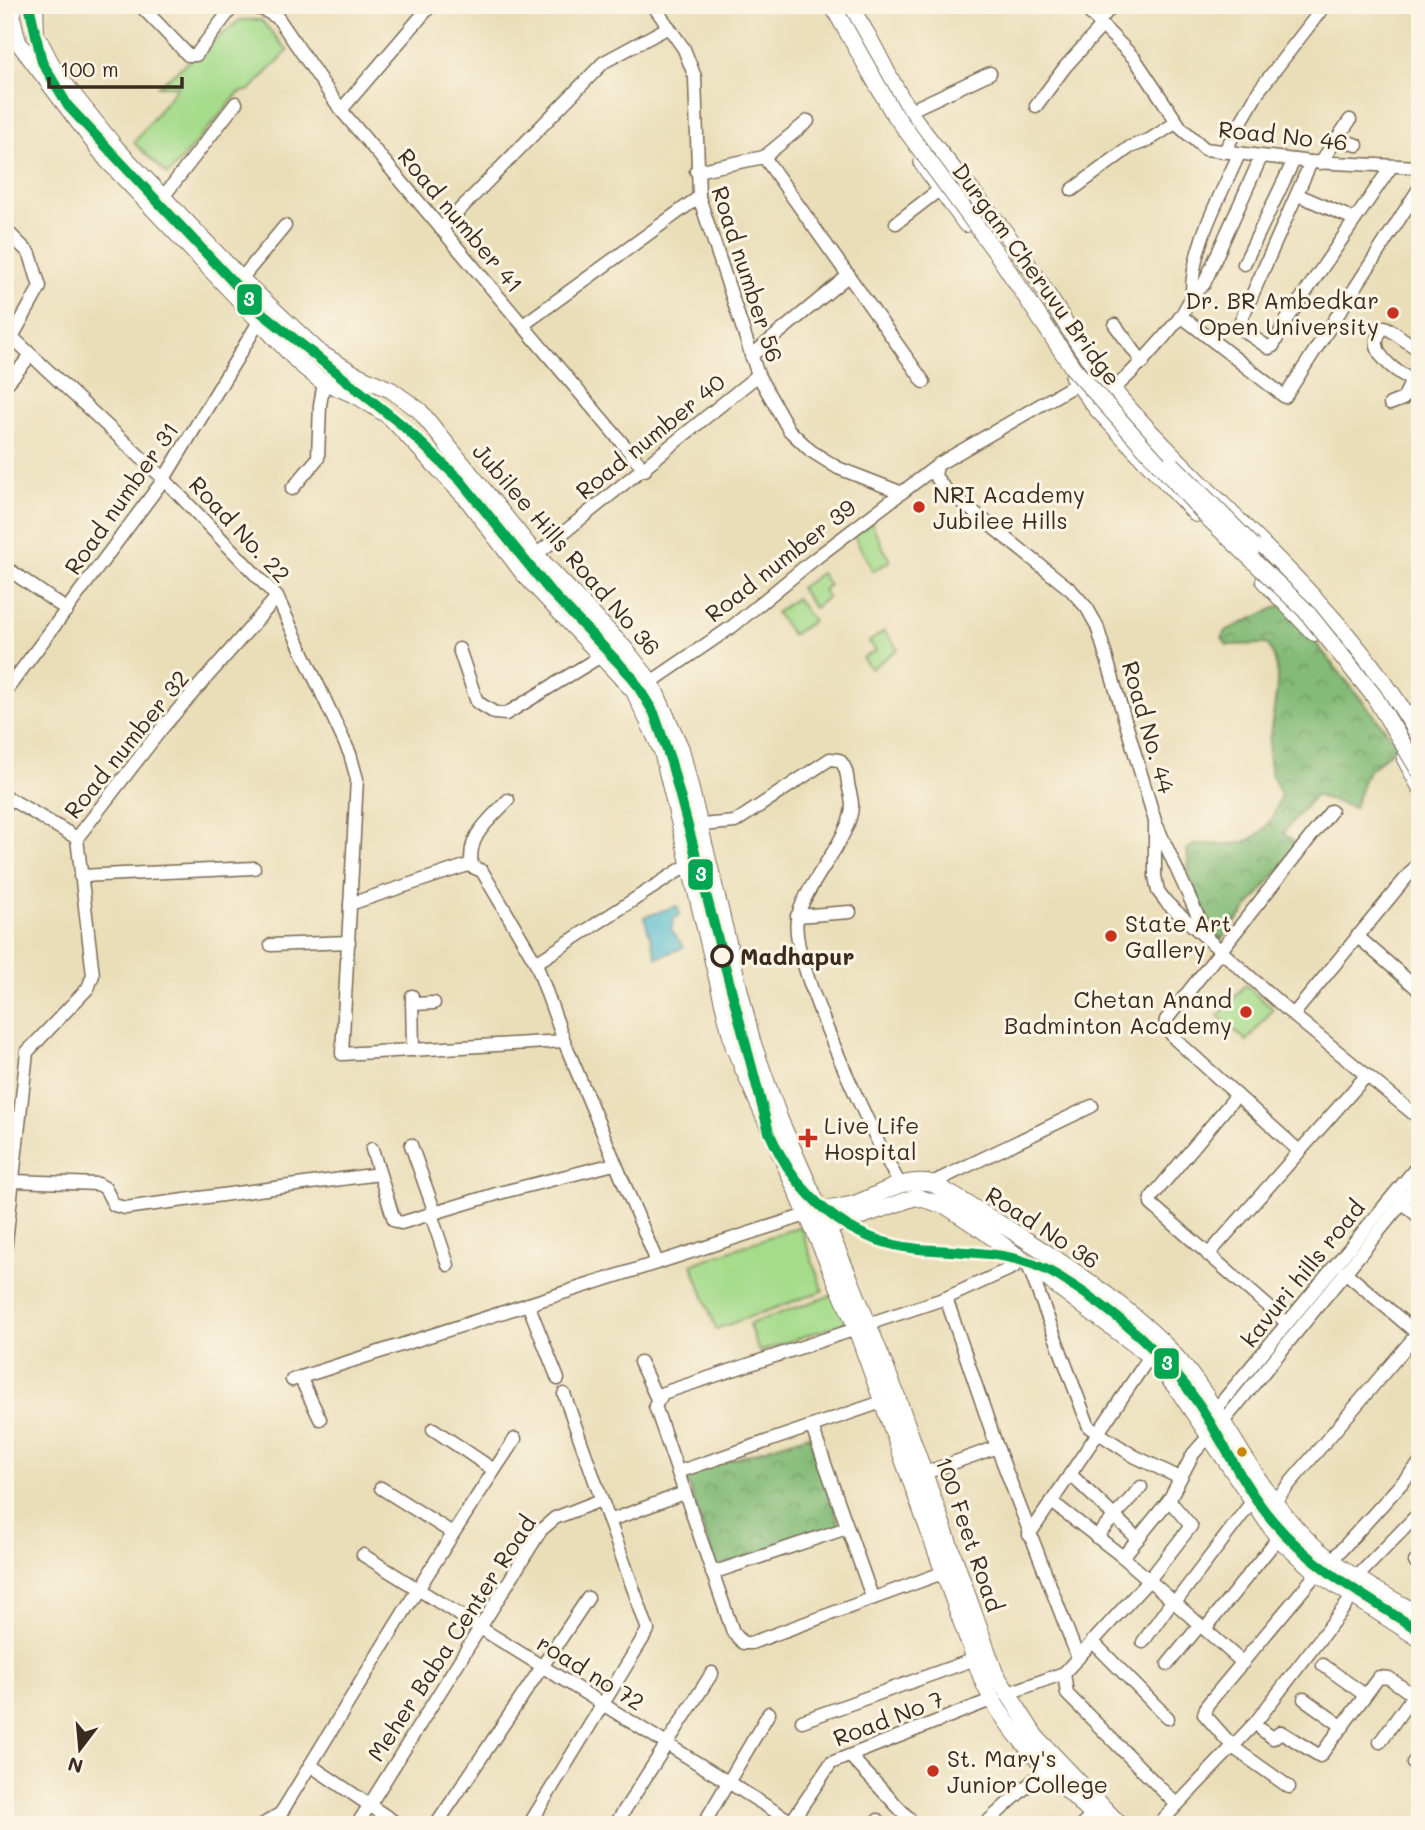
<svg xmlns="http://www.w3.org/2000/svg" width="1425" height="1830" font-family="Mali,sans-serif">
<style>
.green{fill:#a5db8b;stroke:#708254;stroke-width:2}
.forest{fill:url(#forest-crowns);stroke:#60724a;stroke-width:2}
.water{fill:#50bacd;stroke:#467276;stroke-width:2}
.lines{fill:none;stroke-linecap:round;stroke-linejoin:round}
.minor-casing{stroke:#786954;stroke-width:15}
.major-casing{stroke:#786954;stroke-width:18}
.minor{stroke:#fff;stroke-width:12}
.major{stroke:#fff;stroke-width:16}
.major-bridge-casing{stroke:#786954;stroke-width:18;stroke-linecap:butt}
.major-bridge{stroke:#fff;stroke-width:16}
.metro-1-casing{stroke:#fcf5e5;stroke-width:16}
.metro-1{stroke:#00a651;stroke-width:10}
.poi-dot{fill:#c8321e;stroke:#fcf5e5;stroke-width:2.5}
.stop-dot{fill:#fcf5e5;stroke:#3b2a1e;stroke-width:3.5}
.bus-dot{fill:#c88708;stroke:#fcf5e5;stroke-width:2.5}
.labels{text-anchor:middle;dominant-baseline:central;stroke-width:6;stroke-linejoin:round;paint-order:stroke}
.street-label{font-size:23px;fill:#3b2a1e;stroke:#fcf5e5}
.poi-label{font-size:23px;fill:#3b2a1e;stroke:#fcf5e5;text-anchor:start}
.stop-label{font-size:23px;font-weight:bold;fill:#3b2a1e;stroke:#fcf5e5;text-anchor:start}
.line-badge{stroke:#fcf5e5;stroke-width:2.5}
.badge-label{font-size:19px;text-anchor:middle;font-weight:bold;fill:#fff}
</style>
<defs>
<pattern id="forest-crowns" width="20" height="18" patternUnits="userSpaceOnUse" patternTransform="scale(1.75)"><rect width="20" height="18" fill="#84bb77"/><path d="M2 6a3 3 0 1 1 6 0M12 15a3 3 0 1 1 6 0" fill="none" stroke="#6d9861"/></pattern>
</defs>
<rect width="100%" height="100%" fill="#fcf5e5"/>
<filter id="ink" filterUnits="userSpaceOnUse"><feTurbulence type="fractalNoise" baseFrequency=".0143" numOctaves="2"/><feDisplacementMap in="SourceGraphic" scale="14" xChannelSelector="R" yChannelSelector="G"/><feConvolveMatrix kernelMatrix="1 2 1 2 8 2 1 2 1" color-interpolation-filters="sRGB"/></filter>
<filter id="wash" filterUnits="userSpaceOnUse"><feTurbulence type="fractalNoise" baseFrequency=".00686" numOctaves="4" result="noise"/><feDisplacementMap in="SourceGraphic" scale="28" xChannelSelector="R" yChannelSelector="G"/><feGaussianBlur stdDeviation="1.57" result="paint"/><feColorMatrix in="noise" values="0 0 0 0 0 0 0 0 0 0 0 0 0 0 0 0 0 1.4 0 .05"/><feComposite in="paint" operator="in"/></filter>
<g filter="url(#wash)">
<rect width="100%" height="100%" fill="#eadeb9"/>
<g class="green">
<polygon points="240,20 261,20 288,51 250,90 239,93 168,175 134,143 178,86 158,86"/>
<polygon points="871,523 890,561 873,571 854,536"/>
<polygon points="821,573 829,585 823,590 828,597 814,608 800,588"/>
<polygon points="796,598 813,621 792,635 776,613"/>
<polygon points="884,631 898,649 871,669 862,658 876,651 869,642"/>
<polygon points="1245,985 1273,1009 1247,1041 1218,1016"/>
<polygon points="800,1226 823,1291 716,1329 692,1264"/>
<polygon points="835,1294 846,1322 759,1352 749,1324"/>
</g>
<g class="forest">
<path d="M 1284,604 L 1398,745 L 1367,772 L 1354,808 L 1315,795 L 1283,833 L 1299,846 L 1219,942 L 1190,879 L 1187,850 C 1203,830 1260,873 1281,794 C 1277,786 1272,777 1270,769 C 1262,732 1292,676 1267,644 L 1227,645 L 1222,637 L 1225,631 Z"/>
<polygon points="809,1435 840,1526 716,1567 685,1475"/>
</g>
<polygon class="water" points="677,906 680,914 674,919 671,930 684,947 657,958 644,917"/>
</g>
<g filter="url(#ink)">
<g class="lines">
<g class="minor-casing">
<g id="minor">
<polyline points="140,5 188,55 196,55 234,5"/>
<polyline points="245,5 264,10 278,18 341,110 645,470"/>
<polyline points="653,5 684,49 695,77 699,197 758,375 789,430 811,451 838,468 900,492"/>
<polyline points="1082,5 1135,59 1181,128 1205,149 1311,162 1420,167"/>
<polyline points="1098,22 1113,5"/>
<polyline points="1036,106 1065,67 1102,26"/>
<polyline points="341,110 431,5"/>
<polyline points="909,111 990,73"/>
<polyline points="1338,139 1357,145"/>
<polyline points="1224,152 1260,89 1325,5"/>
<polyline points="764,157 808,121"/>
<polyline points="1311,162 1238,327 1269,348 1273,346 1286,321 1391,167"/>
<polyline points="1320,163 1350,120"/>
<polyline points="696,171 764,157 924,382"/>
<polyline points="1072,190 1130,147 1149,140 1177,122"/>
<polyline points="1298,195 1354,219"/>
<polyline points="163,197 236,103"/>
<polyline points="896,223 939,190"/>
<polyline points="5,229 30,254 40,287 12,337 164,479 277,597 350,754 357,779 342,1054 564,1041"/>
<polyline points="441,229 604,62 669,27"/>
<polyline points="1244,264 1294,160"/>
<polyline points="241,279 285,226"/>
<path d="M 1192,293 C 1192,244 1220,198 1239,154"/>
<polyline points="1181,316 1285,397 1420,187"/>
<polyline points="523,325 699,197"/>
<polyline points="1115,325 1143,363"/>
<path d="M 1420,351 L 1389,329 L 1385,327 C 1359,349 1401,377 1420,383"/>
<polyline points="751,356 849,275"/>
<polyline points="1078,383 937,465 935,476 944,488 1071,590 1087,608 1097,626 1155,821 1155,876 1158,891 1167,903 1293,1015 1420,1119"/>
<polyline points="5,386 31,355"/>
<path d="M 1113,390 C 1137,368 1158,345 1178,320 C 1188,307 1190,294 1204,284 L 1261,157"/>
<polyline points="1390,404 1403,399 1412,380"/>
<polyline points="292,489 318,458 320,405 324,382"/>
<polyline points="536,555 758,375"/>
<polyline points="5,567 67,610"/>
<polyline points="459,649 477,702 495,713 506,714 601,656"/>
<polyline points="651,682 733,626 812,561 934,468"/>
<polyline points="5,692 164,479 260,320"/>
<polyline points="5,796 77,838"/>
<path d="M 701,825 L 735,822 L 830,759 L 839,760 C 846,766 847,774 848,784 C 849,790 852,798 852,805 C 852,838 803,886 797,920 C 789,961 876,1141 899,1183"/>
<polyline points="1157,826 1207,936"/>
<path d="M 472,866 C 466,836 490,820 508,800"/>
<polyline points="80,876 254,868"/>
<polyline points="350,904 468,865 482,871 536,963"/>
<polyline points="797,916 850,912"/>
<polyline points="1357,936 1420,991"/>
<polyline points="271,945 349,942"/>
<polyline points="412,996 413,1050"/>
<polyline points="412,1004 434,1003"/>
<polyline points="1293,1015 1420,861"/>
<polyline points="1236,1096 1151,1198 1151,1204 1287,1323"/>
<polyline points="411,1145 435,1213"/>
<polyline points="372,1149 394,1220 401,1223 503,1192 614,1164"/>
<polyline points="1298,1150 1176,1040 1165,1026 1166,1020 1331,811"/>
<polyline points="13,1181 98,1184 105,1188 114,1205 125,1208 379,1174"/>
<polyline points="932,1183 1092,1106"/>
<polyline points="1402,1202 1420,1218"/>
<polyline points="431,1214 448,1265"/>
<polyline points="5,1251 27,1052 88,988 93,975 77,838 163,727 277,597"/>
<polyline points="1208,1255 1366,1076"/>
<polyline points="657,1262 564,1041 536,963 689,864"/>
<polyline points="1028,1265 1089,1427 1134,1456 1180,1478"/>
<polyline points="1345,1272 1420,1336"/>
<polyline points="946,1298 997,1447 1078,1658"/>
<polyline points="528,1304 558,1379"/>
<polyline points="868,1324 946,1298 1014,1267 1021,1260"/>
<polyline points="856,1329 663,1393 655,1406 733,1632 743,1643 751,1643 945,1572"/>
<polyline points="640,1362 657,1399"/>
<polyline points="300,1377 320,1419"/>
<polyline points="292,1380 806,1215"/>
<polyline points="1216,1409 1420,1163"/>
<polyline points="1223,1422 1420,1181"/>
<polyline points="812,1427 872,1597"/>
<polyline points="433,1429 494,1470"/>
<polyline points="678,1472 882,1402"/>
<polyline points="925,1473 997,1447"/>
<polyline points="1070,1474 1138,1539"/>
<polyline points="381,1488 451,1532"/>
<polyline points="1052,1502 1123,1557 1243,1663"/>
<polyline points="1274,1502 1417,1334"/>
<polyline points="609,1521 684,1493"/>
<polyline points="1029,1535 1150,1356"/>
<polyline points="1096,1537 1141,1487"/>
<polyline points="363,1555 797,1825"/>
<polyline points="1123,1557 1169,1500 1193,1454 1208,1437"/>
<polyline points="1332,1560 1420,1463"/>
<polyline points="1415,1562 1420,1564"/>
<polyline points="712,1573 847,1528"/>
<polyline points="1356,1578 1420,1512"/>
<polyline points="1174,1604 1251,1503"/>
<polyline points="1205,1629 1278,1538"/>
<polyline points="1092,1641 1168,1718"/>
<polyline points="1143,1642 1172,1601"/>
<polyline points="1168,1664 1200,1625"/>
<polyline points="1323,1665 1365,1695"/>
<polyline points="1064,1673 1067,1694 1177,1805"/>
<polyline points="1006,1694 1064,1673 1149,1580 1191,1526 1169,1500"/>
<polyline points="1304,1699 1343,1727"/>
<polyline points="802,1721 975,1659"/>
<polyline points="1262,1730 1273,1738 1281,1732 1320,1756 1379,1677 1389,1678 1420,1700"/>
<polyline points="1380,1742 1420,1686"/>
<polyline points="850,1756 915,1825"/>
<polyline points="1413,1763 1420,1754"/>
<polyline points="310,1765 399,1825"/>
<polyline points="1289,1787 1234,1748 1204,1714 1207,1705 1317,1573"/>
<path d="M 262,1825 L 281,1813 C 358,1687 433,1561 515,1439"/>
<polyline points="357,1825 541,1530 555,1518 601,1500"/>
<polyline points="436,1825 588,1598"/>
<polyline points="529,1825 648,1630 564,1394"/>
<polyline points="615,1825 712,1673"/>
<polyline points="703,1825 769,1713"/>
<polyline points="789,1825 831,1763 991,1700"/>
<polyline points="875,1825 878,1820"/>
<polyline points="984,1825 1048,1767"/>
<polyline points="1082,1825 1093,1815"/>
<polyline points="1158,1825 1255,1723 1353,1596"/>
</g>
</g>
<g class="major-casing">
<g id="major">
<path d="M 15,5 L 12,17 L 18,42 L 107,160 L 299,363 L 320,380 L 359,397 L 390,417 L 467,499 L 523,573 L 634,691 L 662,751 L 734,1048 L 853,1320 L 982,1679 C 1006,1735 1060,1781 1102,1825"/>
<polyline points="35,5 36,34 56,73 116,148 241,279 320,353 355,374 391,390 419,410 536,555 625,649 651,682 681,749 752,1041 780,1120 850,1279 895,1391 995,1673 1036,1737 1120,1825"/>
<path d="M 848,5 C 873,38 887,77 909,111 C 942,161 986,203 1020,253 C 1051,297 1077,347 1112,389 C 1213,507 1342,601 1420,738"/>
<polyline points="922,163 966,224"/>
<polyline points="1073,377 1097,409 1196,514"/>
<polyline points="1264,581 1314,633"/>
<polyline points="1405,759 1420,787"/>
<path d="M 811,1213 C 825,1209 840,1208 854,1204 C 882,1194 902,1177 932,1183 C 1008,1228 1110,1287 1170,1350 C 1220,1404 1246,1473 1295,1527 C 1329,1566 1376,1590 1420,1615"/>
<polyline points="819,1231 916,1197 946,1206 984,1231 1150,1356 1178,1390 1278,1538 1317,1573 1420,1639"/>
</g>
</g>
<use href="#minor" class="minor"/>
<use href="#major" class="major"/>
<g class="major-bridge-casing">
<g id="major-bridge">
<polyline points="832,5 892,111 1000,258 1073,368 1207,517 1305,610 1374,696 1420,772"/>
<polyline points="1171,463 1254,547"/>
</g>
</g>
<use href="#major-bridge" class="major-bridge"/>
<g class="metro-1-casing">
<path id="metro-1" d="M 29,5 L 42,62 L 68,106 L 262,313 L 402,425 L 460,480 L 549,590 L 632,677 L 654,713 L 671,762 L 769,1132 C 797,1196 847,1242 919,1249 C 968,1253 1014,1250 1058,1276 C 1112,1309 1163,1351 1198,1403 C 1224,1442 1242,1485 1272,1520 C 1312,1568 1368,1598 1420,1631"/>
</g>
<use href="#metro-1" class="metro-1"/>
</g>
</g>
<g class="poi-dot">
<circle cx="1393" cy="313" r="7"/>
<circle cx="919" cy="507" r="7"/>
<circle cx="1111" cy="936" r="7"/>
<circle cx="1246" cy="1012" r="7"/>
<path d="M804.5 1127.5h7v7h7v7h-7v7h-7v-7h-7v-7h7z"/>
<circle cx="933" cy="1771" r="7"/>
</g>
<circle class="stop-dot" cx="722" cy="956" r="10"/>
<circle class="bus-dot" cx="1242" cy="1452" r="6"/>
<g class="labels">
<g class="street-label">
<text transform="translate(1283 135) rotate(6)">Road No 46</text>
<text transform="translate(461 220) rotate(50)">Road number 41</text>
<text transform="translate(748 274) rotate(72)">Road number 56</text>
<text transform="translate(1037 274) rotate(54)">Durgam Cheruvu Bridge</text>
<text transform="translate(650 436) rotate(-39)">Road number 40</text>
<text transform="translate(121 498) rotate(-55)">Road number 31</text>
<text transform="translate(240 529) rotate(47)">Road No. 22</text>
<text transform="translate(567 549) rotate(49)">Jubilee Hills Road No 36</text>
<text transform="translate(780 560) rotate(-38)">Road number 39</text>
<text transform="translate(1149 727) rotate(74)">Road No. 44</text>
<text transform="translate(126 744) rotate(-51)">Road number 32</text>
<text transform="translate(1043 1227) rotate(33)">Road No 36</text>
<text transform="translate(1302 1273) rotate(-51)">kavuri hills road</text>
<text transform="translate(970 1534) rotate(71)">100 Feet Road</text>
<text transform="translate(451 1638) rotate(-57)">Meher Baba Center Road</text>
<text transform="translate(591 1672) rotate(32)">road no 72</text>
<text transform="translate(888 1718) rotate(-21)">Road No 7</text>
</g>
<g class="poi-label">
<text x="1379" y="300" text-anchor="end">Dr. BR Ambedkar<tspan x="1379" dy="26">Open University</tspan></text>
<text x="933" y="494">NRI Academy<tspan x="933" dy="26">Jubilee Hills</tspan></text>
<text x="1125" y="923">State Art<tspan x="1125" dy="26">Gallery</tspan></text>
<text x="1232" y="999" text-anchor="end">Chetan Anand<tspan x="1232" dy="26">Badminton Academy</tspan></text>
<text x="824" y="1125">Live Life<tspan x="824" dy="26">Hospital</tspan></text>
<text x="947" y="1758">St. Mary's<tspan x="947" dy="26">Junior College</tspan></text>
</g>
<g class="stop-label">
<text x="740" y="956">Madhapur</text>
</g>
</g>
<g class="line-badge">
<rect x="236" y="283" width="27" height="33" rx="7" fill="#00a651"/>
<rect x="687" y="858" width="27" height="33" rx="7" fill="#00a651"/>
<rect x="1153" y="1347" width="27" height="33" rx="7" fill="#00a651"/>
</g>
<g class="badge-label">
<text x="249" y="306">3</text>
<text x="701" y="881">3</text>
<text x="1167" y="1370">3</text>
</g>
<rect width="1425" height="1830" fill="none" stroke="#fcf5e5" stroke-width="28"/>
<g transform="translate(80 1749) rotate(196)" stroke="#fcf5e5" stroke-width="5" paint-order="stroke">
<path d="M0-5L12 26L0 18L-12 26Z" fill="#3b2a1e"/>
<text y="-10" font-size="19" font-weight="bold" text-anchor="middle" fill="#3b2a1e">N</text>
</g>
<path d="M49 77v10h133v-10" fill="none" stroke="#3b2a1e" stroke-width="3.5"/>
<text x="60" y="77" font-size="21" fill="#3b2a1e" stroke="#fcf5e5" stroke-width="5" paint-order="stroke">100 m</text>
</svg>
